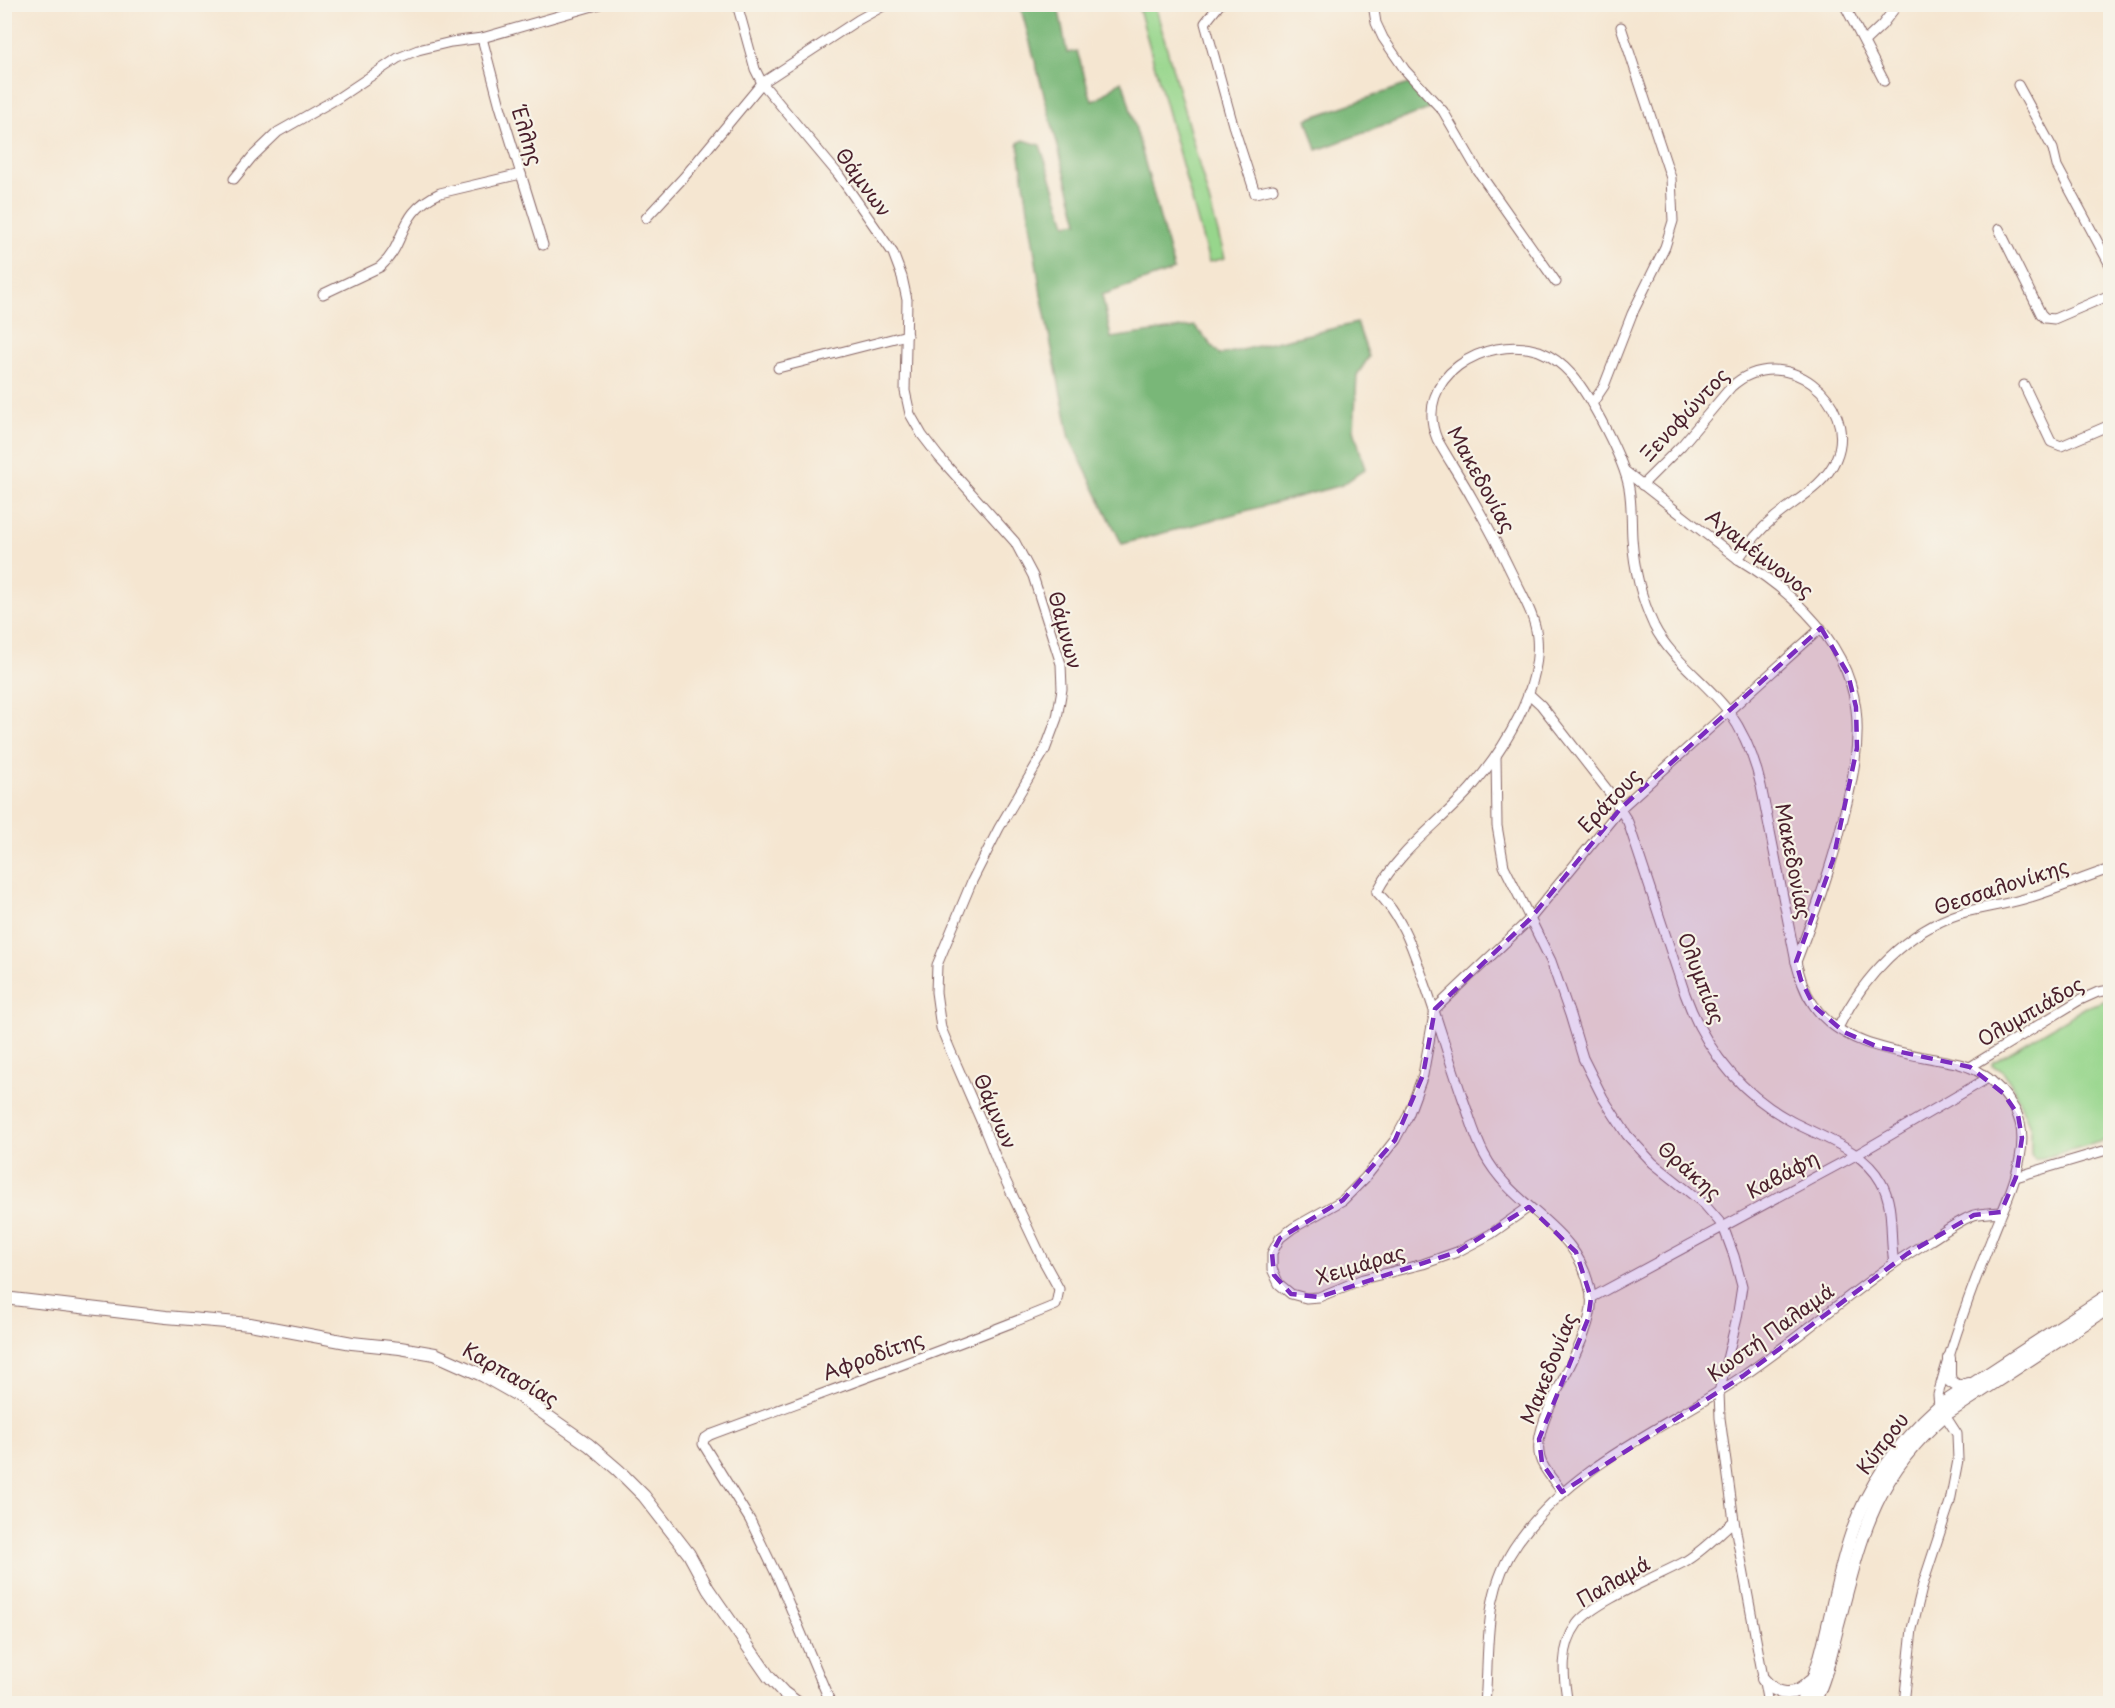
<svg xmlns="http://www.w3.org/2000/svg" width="2115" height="1708" font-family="'Playpen Sans',sans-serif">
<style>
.green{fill:#97d68c;stroke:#707a5c;stroke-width:1.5}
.forest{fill:#79b778;stroke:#626b52;stroke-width:1.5}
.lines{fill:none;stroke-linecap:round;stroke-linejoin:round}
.street-casing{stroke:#866565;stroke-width:11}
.secondary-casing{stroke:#866565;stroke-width:14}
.street{stroke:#fff;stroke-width:9}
.secondary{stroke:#fff;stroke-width:12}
.marked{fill:#7b2cbf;fill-opacity:0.2;stroke:#7b2cbf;stroke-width:4.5;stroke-dasharray:12 8;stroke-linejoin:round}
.labels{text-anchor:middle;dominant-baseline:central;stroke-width:4.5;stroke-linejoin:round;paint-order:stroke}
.street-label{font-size:20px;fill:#4a1f2b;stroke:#f7f3e8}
</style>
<rect width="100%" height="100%" fill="#f7f3e8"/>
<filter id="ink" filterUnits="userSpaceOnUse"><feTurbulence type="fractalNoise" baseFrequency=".0167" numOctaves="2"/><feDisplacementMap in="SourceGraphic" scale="12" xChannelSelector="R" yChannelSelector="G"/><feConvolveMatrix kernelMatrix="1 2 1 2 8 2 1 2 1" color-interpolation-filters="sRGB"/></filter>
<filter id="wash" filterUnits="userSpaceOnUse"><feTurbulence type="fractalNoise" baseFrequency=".008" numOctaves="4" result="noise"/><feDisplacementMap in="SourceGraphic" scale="24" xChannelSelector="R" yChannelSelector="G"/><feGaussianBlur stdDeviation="1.35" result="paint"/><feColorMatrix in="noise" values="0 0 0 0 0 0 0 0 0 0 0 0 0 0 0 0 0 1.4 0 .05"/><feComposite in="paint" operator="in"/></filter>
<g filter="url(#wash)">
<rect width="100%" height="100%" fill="#f5e6d1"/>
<g class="green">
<polygon points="1138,5 1155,5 1225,258 1209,262"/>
<polygon points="2110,999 2110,1139 2035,1160 2031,1154 2031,1129 2013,1087 2002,1070 1992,1066 1992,1063 2086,1007"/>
</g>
<g class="forest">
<polygon points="1020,5 1058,5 1067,53 1077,51 1092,101 1098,99 1121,81 1124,85 1174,270 1102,295 1111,338 1195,326 1220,355 1357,323 1369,357 1357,375 1354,429 1365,469 1342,485 1122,544 1070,439 1041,294 1018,143 1024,140 1040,145 1066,224 1078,222"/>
<polygon points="1411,83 1435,107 1317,150 1307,119"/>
</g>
</g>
<g filter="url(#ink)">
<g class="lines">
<g class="street-casing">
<g id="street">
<path d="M 737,4 L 755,69 L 762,83 L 838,174 L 893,253 L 902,277 L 907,300 L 905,391 L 910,414 L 922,435 L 939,457 L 1015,542 L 1033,576 L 1061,664 L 1062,689 L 1057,718 L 1045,750 L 999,828 L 972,881 L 937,965 L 936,992 L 941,1028 L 951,1052 L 982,1123 L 1002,1173 L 1043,1260 L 1059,1289 L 1056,1305 C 942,1352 825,1392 710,1435 L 704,1439 L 703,1444 L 750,1520 L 778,1578 L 831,1704"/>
<polyline points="1220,4 1205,23 1233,125 1255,193 1273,189"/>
<polyline points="1373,4 1376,23 1383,38 1405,70 1443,111 1478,171 1556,282"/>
<polyline points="1844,4 1884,81"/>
<polyline points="482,38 500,106 543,245"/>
<polyline points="1865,41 1882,25 1898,4"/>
<polyline points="2018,85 2053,149 2057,166 2110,265"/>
<polyline points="234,179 252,157 278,132 338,98 398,58 418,50 451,42 482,38 600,4"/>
<polyline points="646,218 684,177 762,83 858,20 887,4"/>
<polyline points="1999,229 2041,314 2045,318 2054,319 2110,295"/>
<path d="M 323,294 L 380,267 C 408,243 396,213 440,193 L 521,174"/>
<polyline points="778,368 907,335"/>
<polyline points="2024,385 2051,442 2061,446 2110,425"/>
<polyline points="1592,404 1604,386 1632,314 1665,247 1673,221 1671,178 1621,27"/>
<path d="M 1625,471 L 1738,559 C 1763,574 1786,591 1806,612 C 1869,677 1864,737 1843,819 C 1831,869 1814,915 1796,962"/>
<path d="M 1642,485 L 1682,445 L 1731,387 C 1783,339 1860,402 1836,459 C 1824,487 1795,500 1774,518 C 1759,530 1749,544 1738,559"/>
<path d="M 1528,693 L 1541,705 L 1609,792 L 1628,822 L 1685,994 C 1705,1049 1740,1093 1791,1121 C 1821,1137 1864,1150 1881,1182 C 1895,1206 1889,1237 1894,1263"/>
<polyline points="1496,756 1497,826 1504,866 1551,961 1570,1015 1583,1058 1603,1098 1627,1135 1653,1163 1704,1204 1723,1226 1734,1256 1742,1286 1737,1318 1719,1392 1720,1418 1734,1521 1768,1704"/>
<path d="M 1838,1028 C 1863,977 1906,931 1962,913 C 1982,907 2004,905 2024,899 C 2054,891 2081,878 2110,869"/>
<polyline points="1970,1067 2078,1001 2098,992 2110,990"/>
<polyline points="2016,1177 2110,1149"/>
<polyline points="1529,1207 1491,1234 1457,1252 1423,1264 1363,1279 1319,1297 1306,1298 1291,1294 1279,1284 1272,1269 1272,1253 1280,1238 1293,1228 1343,1200 1365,1178 1395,1140 1408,1116 1423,1075 1435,1009 1530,919 1621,808 1821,628"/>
<polyline points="1591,1298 1856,1155 1988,1078"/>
<path d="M 1562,1492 C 1555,1481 1543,1470 1540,1458 C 1528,1418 1597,1341 1591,1296 C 1581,1225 1515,1213 1484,1154 C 1475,1137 1470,1118 1463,1099 C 1448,1057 1436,1013 1420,970 C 1410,941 1400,915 1377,892 C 1398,851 1441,822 1471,788 C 1504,750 1542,689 1537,637 C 1535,616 1523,597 1514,578 C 1501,551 1487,524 1472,498 C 1461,478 1448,459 1437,439 C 1412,378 1485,334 1539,351 C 1552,356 1563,365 1572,375 C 1591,397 1624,460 1629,488 C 1632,505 1631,522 1632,538 C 1634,569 1641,598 1654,626 C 1671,660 1706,681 1729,712 C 1744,733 1755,760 1761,786 L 1796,962 C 1800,977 1804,991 1813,1004 C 1838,1043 1892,1051 1934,1059 C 1950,1062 1967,1064 1981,1073 C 1995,1082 2007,1096 2015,1110 C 2023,1124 2023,1142 2020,1158 C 2015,1186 2001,1213 1991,1240 C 1971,1290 1952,1342 1938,1395 L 1939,1406 L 1957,1434 L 1958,1460 L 1950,1502 L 1923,1584 L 1912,1629 L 1904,1704"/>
<path d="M 1485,1704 C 1490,1645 1482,1592 1518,1542 C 1574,1463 1666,1428 1743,1376 C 1807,1333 1864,1279 1931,1240 C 1944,1232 1960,1220 1974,1215 C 1982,1213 1993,1213 2001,1212"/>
<path d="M 1568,1704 C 1563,1677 1560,1647 1577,1624 C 1593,1602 1658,1576 1684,1562 C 1703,1551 1717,1535 1734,1521"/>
</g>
</g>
<g class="secondary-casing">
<g id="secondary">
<polyline points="4,1298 166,1317 250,1324 352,1343 400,1348 435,1354 482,1375 519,1396 589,1445 618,1470 644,1496 689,1554 708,1589 769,1677 784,1693 799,1704"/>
<polyline points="1949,1358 1949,1375 1950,1381 1959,1387 1969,1384"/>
<path d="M 1763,1679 C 1777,1696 1794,1698 1809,1682"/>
<path d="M 1801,1704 L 1814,1676 L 1819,1661 C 1831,1619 1837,1576 1851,1535 C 1868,1484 1900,1441 1939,1406 L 2110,1294"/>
<path d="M 1813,1704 C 1826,1679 1831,1652 1838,1625 C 1861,1538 1873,1477 1945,1415 L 2110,1307"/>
</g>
</g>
<use href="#street" class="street"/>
<use href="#secondary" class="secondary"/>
</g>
</g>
<path class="marked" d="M 1821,628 L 1848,674 L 1856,707 L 1857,748 L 1833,860 L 1796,962 L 1801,980 L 1814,1006 L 1844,1032 L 1878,1047 L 1970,1067 L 2004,1094 L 2018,1115 L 2022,1138 L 2016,1177 L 2001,1212 L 1974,1215 L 1907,1254 L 1743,1376 L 1562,1492 L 1542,1463 L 1539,1439 L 1588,1319 L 1591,1298 L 1576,1252 L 1529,1207 L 1457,1252 L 1319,1297 L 1291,1294 L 1274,1275 L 1272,1253 L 1280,1238 L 1343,1200 L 1395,1140 L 1423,1075 L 1435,1009 L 1530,919 L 1621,808 Z"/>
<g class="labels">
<g class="street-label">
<text transform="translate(528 136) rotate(73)">Έλλης</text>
<text transform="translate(864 182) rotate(54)">Θάμνων</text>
<text transform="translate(1684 414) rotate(-47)">Ξενοφώντος</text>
<text transform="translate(1482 479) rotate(61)">Μακεδονίας</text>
<text transform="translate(1760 553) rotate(38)">Αγαμέμνονος</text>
<text transform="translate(1066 630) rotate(75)">Θάμνων</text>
<text transform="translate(1609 800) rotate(-46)">Εράτους</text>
<text transform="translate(1794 861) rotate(79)">Μακεδονίας</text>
<text transform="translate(2001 886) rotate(-18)">Θεσσαλονίκης</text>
<text transform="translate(1702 978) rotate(69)">Ολυμπίας</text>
<text transform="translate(2030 1011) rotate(-30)">Ολυμπιάδος</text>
<text transform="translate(996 1111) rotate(67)">Θάμνων</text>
<text transform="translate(1690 1170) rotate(42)">Θράκης</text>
<text transform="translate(1782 1174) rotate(-28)">Καβάφη</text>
<text transform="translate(1360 1264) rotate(-17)">Χειμάρας</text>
<text transform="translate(1770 1332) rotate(-36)">Κωστή Παλαμά</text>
<text transform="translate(873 1355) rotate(-20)">Αφροδίτης</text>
<text transform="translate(1548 1368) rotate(-68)">Μακεδονίας</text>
<text transform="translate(511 1374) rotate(30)">Καρπασίας</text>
<text transform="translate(1882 1443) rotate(-53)">Κύπρου</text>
<text transform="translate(1613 1581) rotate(-30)">Παλαμά</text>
</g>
</g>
<rect width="2115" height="1708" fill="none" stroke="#f7f3e8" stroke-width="24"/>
</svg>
